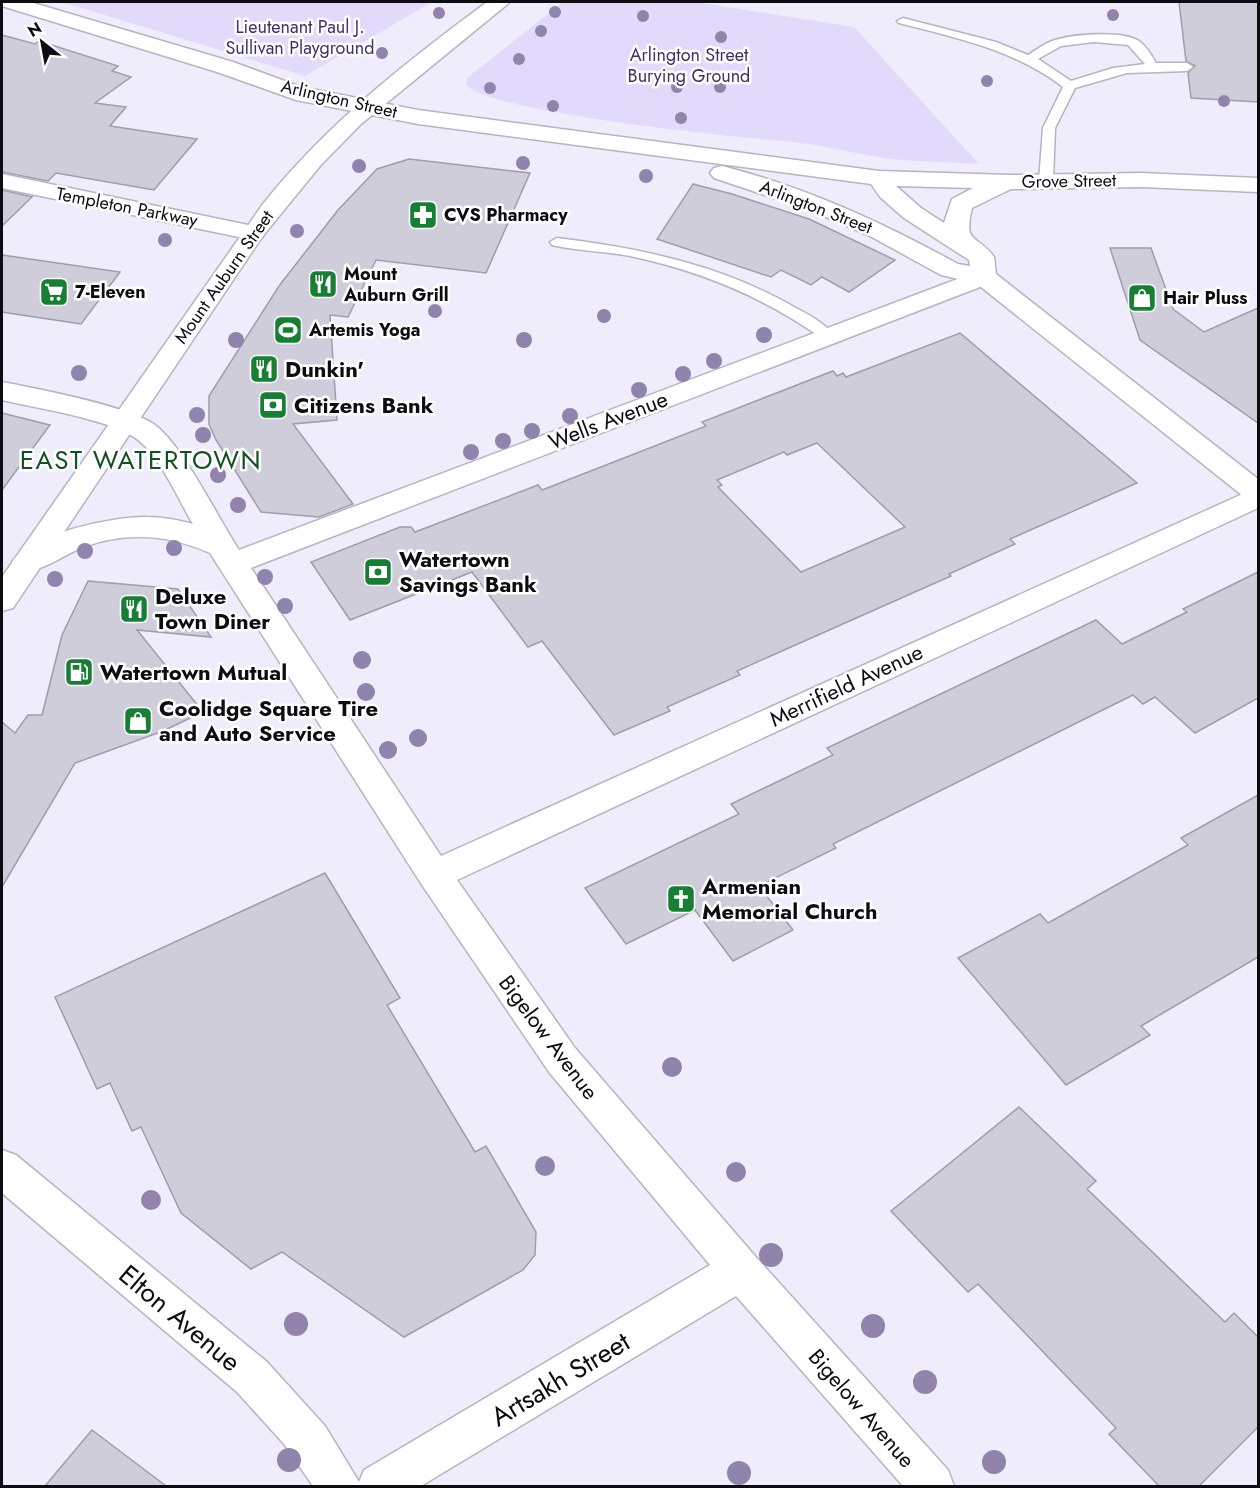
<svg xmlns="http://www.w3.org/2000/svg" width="1260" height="1488" font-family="Jost,sans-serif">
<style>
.green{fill:#e2dafb}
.building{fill:#d0cddb;stroke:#a09dab;stroke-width:1.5;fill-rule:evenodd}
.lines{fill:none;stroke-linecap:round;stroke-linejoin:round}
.service-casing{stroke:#b7b3c2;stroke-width:3}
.minor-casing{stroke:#b7b3c2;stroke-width:3}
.tertiary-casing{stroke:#b7b3c2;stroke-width:3}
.primary-casing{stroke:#b7b3c2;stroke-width:3}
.service{fill:#fff;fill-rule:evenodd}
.minor{fill:#fff;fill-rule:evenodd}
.tertiary{fill:#fff;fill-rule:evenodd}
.primary{fill:#fff;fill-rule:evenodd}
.tree{fill:#9083ac}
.labels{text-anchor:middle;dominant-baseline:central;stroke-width:5;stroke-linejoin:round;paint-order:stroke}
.far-park-label{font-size:18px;fill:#432d6b;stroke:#fff}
.far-street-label{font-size:18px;fill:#0d0c11;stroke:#fff}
.far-poi-label{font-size:18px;font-weight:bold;fill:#0d0c11;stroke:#fff;text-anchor:start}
.poi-label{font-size:22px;font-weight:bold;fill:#0d0c11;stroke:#fff;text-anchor:start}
.street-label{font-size:22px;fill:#0d0c11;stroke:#fff}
.quarter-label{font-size:26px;letter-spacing:1.5px;fill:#125121;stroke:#fff}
.near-street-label{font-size:27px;fill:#0d0c11;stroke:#fff}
</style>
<rect width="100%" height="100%" fill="#efecfb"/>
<g class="green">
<polygon points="62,2 432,2 305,76"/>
<path d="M 563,2 L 695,2 L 854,27 L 979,164 C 950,162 920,162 892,159 C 859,155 826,145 792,142 C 742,138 492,113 466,85 L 467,78 Z"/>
</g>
<g class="building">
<polygon points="1179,2 1258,2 1258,102 1191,98 1188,73 1195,66 1186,61"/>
<polygon points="2,35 35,44 39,41 118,66 112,71 131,77 95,103 126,107 110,126 197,139 154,190 56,173 48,181 2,172"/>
<polygon points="409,159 530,173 486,273 376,260 348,317 330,315 337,420 293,424 353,504 319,517 261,512 216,440 209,424 209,396 279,286 338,210 377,169"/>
<polygon points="693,184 732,194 809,219 895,260 849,292 822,277 811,285 781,270 771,277 657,239"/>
<polygon points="2,190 32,197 2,226"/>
<polygon points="1110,248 1151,248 1173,309 1204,332 1258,308 1258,423 1140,340"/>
<polygon points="2,255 120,272 81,324 2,312"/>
<path d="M 960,333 L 1137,483 L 1010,539 L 1015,544 L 949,574 L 951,576 L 737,671 L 740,675 L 667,707 L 670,711 L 614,735 L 542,641 L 528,647 L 472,572 L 350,620 L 311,562 L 400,527 L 411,527 L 415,532 L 538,485 L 542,490 L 706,426 L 702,422 L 833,371 L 837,376 L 843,373 L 846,377 ZM 817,443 L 905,527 L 801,572 L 718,487 L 722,485 L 717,480 L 784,452 L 787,455 Z"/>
<polygon points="2,413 50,425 2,490"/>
<polygon points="1258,572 1258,698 1195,733 1155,697 1143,704 1133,695 833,844 836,848 759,886 793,930 733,961 695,910 626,944 585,888 739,814 731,804 833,755 827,748 1096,620 1122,644 1187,612 1183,609"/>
<polygon points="88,581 178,589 211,637 137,630 203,712 163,731 75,763 2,887 2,722 15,733 28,715 42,715 62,635"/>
<polygon points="1258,795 1258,957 1141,1026 1150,1035 1066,1085 958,958 1040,914 1048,923 1188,845 1181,838"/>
<polygon points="325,873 400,998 387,1005 475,1152 486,1146 536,1232 535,1255 523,1270 404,1337 282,1252 251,1269 181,1213 141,1127 132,1131 110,1083 97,1089 55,997"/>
<polygon points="1019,1107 1096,1181 1087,1189 1225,1322 1234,1313 1258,1337 1258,1427 1199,1486 1159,1486 1109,1434 1116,1428 978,1284 968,1292 891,1211"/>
<polygon points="92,1430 166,1486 45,1486"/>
</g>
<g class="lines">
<g class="service-casing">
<g id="service">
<path d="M 903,18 L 996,42 L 1028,55 C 1036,50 1044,44 1052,41 C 1070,34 1123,30 1139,41 C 1147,47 1152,56 1156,63 L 1187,63 L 1193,67 L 1187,71 L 1127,73 L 1075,88 L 1055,128 L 1053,181 L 1046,185 L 1039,181 L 1043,128 L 1063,87 C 1015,50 957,38 899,23 L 897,21 ZM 1094,42 L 1128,45 L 1145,64 L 1113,68 L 1071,81 L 1038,59 L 1061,46 Z"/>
<path d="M 557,238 C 640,248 721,265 794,307 C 808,314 826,324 835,336 L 833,339 L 823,339 C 764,297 701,271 630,256 C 604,251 577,251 552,245 L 550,242 Z"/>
</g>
</g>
<g class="minor-casing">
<g id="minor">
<polygon points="2,174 253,226 262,228 265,233 262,238 253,240 2,188"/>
<path d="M 984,269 L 993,272 L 997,277 L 993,282 L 251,568 L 441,856 L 1258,487 L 1258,508 L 457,880 L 575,1048 L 755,1256 L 948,1470 L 954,1486 L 903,1486 L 736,1296 L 421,1486 L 313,1486 L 284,1444 L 237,1392 L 2,1193 L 2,1150 L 16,1155 L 267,1362 L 325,1426 L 359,1482 L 364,1470 L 710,1265 L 549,1072 L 422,885 L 210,553 C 170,535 127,531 84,547 C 63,554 40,576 16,569 L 12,562 C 29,534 115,516 147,517 C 163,517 178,520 193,524 C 178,499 159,453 134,437 C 107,419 36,408 2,400 L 2,382 C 34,388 131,407 155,425 C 183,446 218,518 239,550 Z"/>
</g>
</g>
<g class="tertiary-casing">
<path id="tertiary" d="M 2,2 L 30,2 L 233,62 L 301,87 L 418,110 L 879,171 L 1010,175 L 1141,173 L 1258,178 L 1258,192 L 1141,187 L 1011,189 L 972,208 C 963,246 977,233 994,257 L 996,274 L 1258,479 L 1258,503 L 1248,500 L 976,283 L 941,275 L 870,236 L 812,211 L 714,178 L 710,173 L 714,168 L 722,166 C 806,187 883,223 958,264 L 970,266 L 969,260 L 904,218 L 880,197 L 871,184 L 418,124 L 296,100 L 217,72 L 2,6 ZM 896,186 L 973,188 L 952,199 L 944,223 L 921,208 Z"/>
</g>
<g class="primary-casing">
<path id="primary" d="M 487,2 L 510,2 L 361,124 L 320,166 L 262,237 L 13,608 L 2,611 L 2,577 L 263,204 C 328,123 405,63 487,2 Z"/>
</g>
<use href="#service" class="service"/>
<use href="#minor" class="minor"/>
<use href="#tertiary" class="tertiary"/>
<use href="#primary" class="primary"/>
</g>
<g class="tree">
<circle cx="555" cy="12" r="6"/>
<circle cx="439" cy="13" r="6"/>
<circle cx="1113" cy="15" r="6"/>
<circle cx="643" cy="16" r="6"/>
<circle cx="541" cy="31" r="6"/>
<circle cx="721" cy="37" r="6"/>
<circle cx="382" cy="53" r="6"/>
<circle cx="519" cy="59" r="6"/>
<circle cx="987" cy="81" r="6"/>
<circle cx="677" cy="87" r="6"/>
<circle cx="720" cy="87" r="6"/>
<circle cx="490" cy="88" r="6"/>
<circle cx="1224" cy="101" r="6"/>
<circle cx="553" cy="106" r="6"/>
<circle cx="681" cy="118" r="6"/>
<circle cx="523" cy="163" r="7"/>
<circle cx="359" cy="166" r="7"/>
<circle cx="646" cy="176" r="7"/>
<circle cx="297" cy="231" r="7"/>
<circle cx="165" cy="240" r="7"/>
<circle cx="435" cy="311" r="7"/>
<circle cx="604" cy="316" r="7"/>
<circle cx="764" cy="335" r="8"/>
<circle cx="236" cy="340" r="8"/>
<circle cx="524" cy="340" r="8"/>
<circle cx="714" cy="361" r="8"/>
<circle cx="79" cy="373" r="8"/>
<circle cx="683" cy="374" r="8"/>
<circle cx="639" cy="390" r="8"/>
<circle cx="197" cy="415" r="8"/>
<circle cx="570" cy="416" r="8"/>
<circle cx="532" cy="431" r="8"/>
<circle cx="203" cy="435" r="8"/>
<circle cx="503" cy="441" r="8"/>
<circle cx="471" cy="452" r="8"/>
<circle cx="218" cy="475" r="8"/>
<circle cx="238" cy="505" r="8"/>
<circle cx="174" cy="548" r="8"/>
<circle cx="85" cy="551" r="8"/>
<circle cx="265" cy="577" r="8"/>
<circle cx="55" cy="579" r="8"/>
<circle cx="285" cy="606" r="8"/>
<circle cx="362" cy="660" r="9"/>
<circle cx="366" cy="692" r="9"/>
<circle cx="418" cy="738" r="9"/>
<circle cx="388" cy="750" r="9"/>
<circle cx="672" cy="1067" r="10"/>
<circle cx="545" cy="1166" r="10"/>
<circle cx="736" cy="1172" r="10"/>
<circle cx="151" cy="1200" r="10"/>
<circle cx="771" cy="1255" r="12"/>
<circle cx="296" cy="1324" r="12"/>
<circle cx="873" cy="1326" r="12"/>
<circle cx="925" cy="1382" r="12"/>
<circle cx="289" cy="1460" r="12"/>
<circle cx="994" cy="1462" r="12"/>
<circle cx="739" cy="1473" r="12"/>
</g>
<defs>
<g id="pharmacy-square" transform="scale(1.5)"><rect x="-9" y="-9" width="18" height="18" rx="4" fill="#177f33" stroke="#fff"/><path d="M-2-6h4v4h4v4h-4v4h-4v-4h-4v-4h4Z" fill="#fff"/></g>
<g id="restaurant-square" transform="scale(1.5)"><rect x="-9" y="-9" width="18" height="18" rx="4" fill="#177f33" stroke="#fff"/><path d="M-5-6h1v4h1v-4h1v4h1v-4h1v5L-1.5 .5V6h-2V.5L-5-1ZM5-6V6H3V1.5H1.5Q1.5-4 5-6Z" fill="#fff"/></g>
<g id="supermarket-square" transform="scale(1.5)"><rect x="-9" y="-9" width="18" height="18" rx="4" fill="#177f33" stroke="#fff"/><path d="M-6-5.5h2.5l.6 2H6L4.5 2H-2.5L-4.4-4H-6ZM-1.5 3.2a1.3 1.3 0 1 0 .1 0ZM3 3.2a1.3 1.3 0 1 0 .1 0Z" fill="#fff"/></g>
<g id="shop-square" transform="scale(1.5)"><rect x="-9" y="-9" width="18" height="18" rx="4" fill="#177f33" stroke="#fff"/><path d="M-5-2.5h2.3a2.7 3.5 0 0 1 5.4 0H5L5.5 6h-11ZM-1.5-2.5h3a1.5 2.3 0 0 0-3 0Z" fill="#fff"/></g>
<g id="stadium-square" transform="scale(1.5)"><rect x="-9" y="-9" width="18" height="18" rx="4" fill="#177f33" stroke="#fff"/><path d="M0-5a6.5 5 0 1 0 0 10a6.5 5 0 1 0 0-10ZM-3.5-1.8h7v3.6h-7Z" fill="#fff"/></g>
<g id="bank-square" transform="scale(1.5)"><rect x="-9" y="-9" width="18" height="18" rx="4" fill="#177f33" stroke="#fff"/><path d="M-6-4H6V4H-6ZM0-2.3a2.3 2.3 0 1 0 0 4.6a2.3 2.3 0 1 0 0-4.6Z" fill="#fff"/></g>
<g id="fuel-square" transform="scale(1.5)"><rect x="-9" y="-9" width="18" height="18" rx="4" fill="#177f33" stroke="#fff"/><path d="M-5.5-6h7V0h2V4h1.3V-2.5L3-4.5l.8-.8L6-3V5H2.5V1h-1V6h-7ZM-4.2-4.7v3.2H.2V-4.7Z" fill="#fff"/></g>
<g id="church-square" transform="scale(1.5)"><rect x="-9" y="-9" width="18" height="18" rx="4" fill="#177f33" stroke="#fff"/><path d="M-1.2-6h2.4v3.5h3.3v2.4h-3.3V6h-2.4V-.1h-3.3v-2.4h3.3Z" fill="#fff"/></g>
</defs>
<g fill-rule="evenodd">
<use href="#pharmacy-square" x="423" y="215"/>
<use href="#restaurant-square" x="323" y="284"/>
<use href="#supermarket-square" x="54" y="292"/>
<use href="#shop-square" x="1142" y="298"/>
<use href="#stadium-square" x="288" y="330"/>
<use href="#restaurant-square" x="264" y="369"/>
<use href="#bank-square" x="273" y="405"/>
<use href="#bank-square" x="378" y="572"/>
<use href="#restaurant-square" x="134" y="609"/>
<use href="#fuel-square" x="79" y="672"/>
<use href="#shop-square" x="138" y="721"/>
<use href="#church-square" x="681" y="899"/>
</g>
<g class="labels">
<g class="far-park-label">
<text x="300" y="27">Lieutenant Paul J.<tspan x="300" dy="21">Sullivan Playground</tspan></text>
<text x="689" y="55">Arlington Street<tspan x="689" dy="21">Burying Ground</tspan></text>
</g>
<g class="far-street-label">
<text transform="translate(339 99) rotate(13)">Arlington Street</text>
<text transform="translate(1069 181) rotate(-1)">Grove Street</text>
<text transform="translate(127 207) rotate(11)">Templeton Parkway</text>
<text transform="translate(816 207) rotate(21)">Arlington Street</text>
<text transform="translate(224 277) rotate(-55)">Mount Auburn Street</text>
</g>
<g class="far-poi-label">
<text x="444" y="215">CVS Pharmacy</text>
<text x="344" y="274">Mount<tspan x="344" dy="21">Auburn Grill</tspan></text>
<text x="75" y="292">7-Eleven</text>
<text x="1163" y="298">Hair Pluss</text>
<text x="309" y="330">Artemis Yoga</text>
</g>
<g class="poi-label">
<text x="285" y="369">Dunkin'</text>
<text x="294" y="405">Citizens Bank</text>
<text x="399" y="559">Watertown<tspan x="399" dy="25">Savings Bank</tspan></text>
<text x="155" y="596">Deluxe<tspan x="155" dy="25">Town Diner</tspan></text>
<text x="100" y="672">Watertown Mutual</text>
<text x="159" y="708">Coolidge Square Tire<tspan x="159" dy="25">and Auto Service</tspan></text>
<text x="702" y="886">Armenian<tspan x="702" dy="25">Memorial Church</tspan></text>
</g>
<g class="street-label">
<text transform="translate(608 420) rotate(-21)">Wells Avenue</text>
<text transform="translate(846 685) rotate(-25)">Merrifield Avenue</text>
<text transform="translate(549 1037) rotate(53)">Bigelow Avenue</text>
<text transform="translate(862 1408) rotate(49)">Bigelow Avenue</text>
</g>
<g class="quarter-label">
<text x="141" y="460">EAST WATERTOWN</text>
</g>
<g class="near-street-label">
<text transform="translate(180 1318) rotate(40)">Elton Avenue</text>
<text transform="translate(560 1379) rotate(-31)">Artsakh Street</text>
</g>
</g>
<rect width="1260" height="1488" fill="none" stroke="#0d0c11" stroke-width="6"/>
<g transform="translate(42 42) rotate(329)" stroke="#ffffff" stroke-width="4.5" paint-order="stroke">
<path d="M0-4.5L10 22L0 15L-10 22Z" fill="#0d0c11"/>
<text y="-9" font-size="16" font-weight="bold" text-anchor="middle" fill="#0d0c11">N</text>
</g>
</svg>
